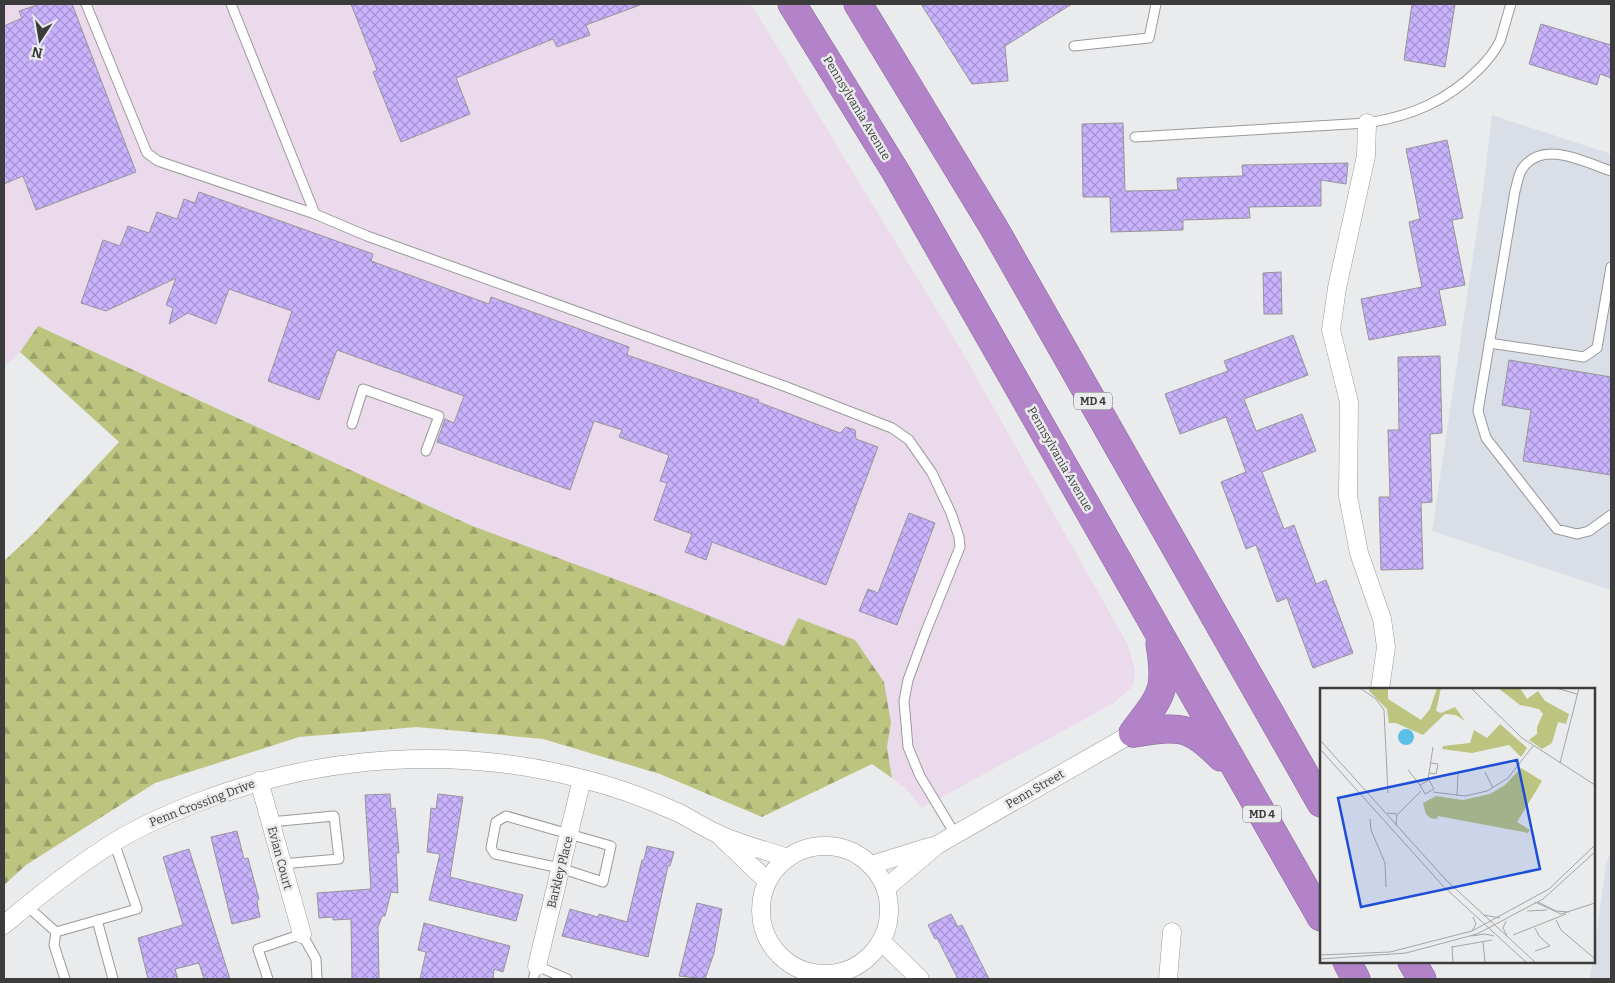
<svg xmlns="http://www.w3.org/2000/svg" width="1615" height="983" font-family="Bitter,serif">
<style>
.commercial{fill:#ebdaec}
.built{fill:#dadfe7}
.forest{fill:url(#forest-firs)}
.building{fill:url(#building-cross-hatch);stroke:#969597}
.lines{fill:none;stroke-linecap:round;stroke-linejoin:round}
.lane-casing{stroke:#999a9b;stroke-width:11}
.street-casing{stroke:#999a9b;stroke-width:19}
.highway-casing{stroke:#896a98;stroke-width:29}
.lane{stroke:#fff;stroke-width:9}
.street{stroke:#fff;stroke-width:18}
.highway{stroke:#b383c9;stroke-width:28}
.labels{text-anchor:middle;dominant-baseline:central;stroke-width:5;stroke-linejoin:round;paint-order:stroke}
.shield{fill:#eaebec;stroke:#707072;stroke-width:1}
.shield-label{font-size:11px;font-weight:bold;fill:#3c3c3d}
.street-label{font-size:12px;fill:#3c3c3d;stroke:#eaebec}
.inset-road{fill:none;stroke:#a4a5a6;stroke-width:1}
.view{fill:#1d4ed8;fill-opacity:0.15;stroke:#1d4ed8;stroke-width:2.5}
.inset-edge{fill:none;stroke:#3c3c3d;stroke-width:2.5}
</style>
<defs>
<pattern id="forest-firs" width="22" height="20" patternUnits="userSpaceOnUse" patternTransform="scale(1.25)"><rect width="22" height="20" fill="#bcc47f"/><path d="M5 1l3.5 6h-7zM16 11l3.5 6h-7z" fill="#9aa069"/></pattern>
<pattern id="building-cross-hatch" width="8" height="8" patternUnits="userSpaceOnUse" patternTransform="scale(1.25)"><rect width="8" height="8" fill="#cab3fe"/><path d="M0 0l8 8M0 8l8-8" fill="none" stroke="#a593cf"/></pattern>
</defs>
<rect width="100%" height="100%" fill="#eaebec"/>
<polygon class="commercial" points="4,4 751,4 961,350 1128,645 1135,670 1133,686 1114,703 922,808 907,790 892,778 887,747 891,723 798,618 784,646 470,525 39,326 20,352 4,367"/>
<g class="built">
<polygon points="1492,115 1611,154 1611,590 1432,531 1483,190"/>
<polygon points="1611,850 1611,979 1590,979 1606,865"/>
</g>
<polygon class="forest" points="38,326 470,525 663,597 784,646 798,618 855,640 884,682 891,723 887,747 892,778 872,764 762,817 660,774 543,739 417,727 299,737 155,783 26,865 4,885 4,561 35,532 119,442 20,352"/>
<g class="building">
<polygon points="40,4 72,4 136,172 36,210 23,176 4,184 4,26 22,18 19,11"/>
<polygon points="351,4 640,4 640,5 586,25 590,35 557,47 553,39 456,78 470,114 401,142 373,72 377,70"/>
<polygon points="921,4 1072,4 1005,46 1008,81 972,84"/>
<polygon points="1412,4 1455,4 1445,67 1404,60"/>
<polygon points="1541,24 1611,45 1611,78 1600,74 1597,85 1529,64"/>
<polygon points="1123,123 1125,191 1178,190 1177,178 1243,176 1242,165 1348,163 1346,184 1321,180 1321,206 1249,207 1250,218 1183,220 1183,230 1111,232 1110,197 1083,197 1082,124"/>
<polygon points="1447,140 1463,218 1452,220 1465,285 1439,290 1446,325 1369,340 1361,299 1422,287 1409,222 1420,219 1406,149"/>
<polygon points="199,192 373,254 371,261 489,304 491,297 629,347 627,355 759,400 758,402 840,433 846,427 855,430 856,439 878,447 826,585 712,542 706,560 685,552 692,534 654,520 667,483 660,481 669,455 619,437 622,430 594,421 570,490 437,442 445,419 454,423 464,396 337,350 319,400 268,381 292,311 229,289 216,324 188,313 169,324 173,308 166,305 176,278 106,311 81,303 103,240 120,246 128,226 149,233 157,212 177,219 184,199 195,203"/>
<polygon points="1281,272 1282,314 1264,314 1263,273"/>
<polygon points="1293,335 1308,375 1244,399 1256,431 1302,414 1316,451 1262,472 1284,529 1294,525 1316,584 1326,580 1353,653 1313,668 1287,598 1277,602 1256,545 1246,549 1221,482 1246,472 1226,417 1180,434 1165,394 1228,371 1224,361"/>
<polygon points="1440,356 1442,433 1430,434 1432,502 1421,503 1423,569 1381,570 1379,497 1390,497 1388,430 1399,430 1398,357"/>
<polygon points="1509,360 1611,377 1611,475 1523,461 1531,410 1502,405"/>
<polygon points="909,513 935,523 897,625 859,611 868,589 878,593"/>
<polygon points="390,794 391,809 395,808 399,853 396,853 398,893 391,892 385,916 382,916 378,927 379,979 352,979 351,919 333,920 333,917 319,918 317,893 371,889 365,795"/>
<polygon points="438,794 463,797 450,877 523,895 516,921 429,900 440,854 427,852 431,808 436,809"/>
<polygon points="237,831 244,859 248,858 259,899 257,902 260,917 232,924 211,837"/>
<polygon points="647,846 674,852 670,866 668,866 648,957 562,936 570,909 598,917 599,914 627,922 642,860 644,860"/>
<polygon points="189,849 230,979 204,979 199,963 175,969 178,979 148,979 138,938 183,925 163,857"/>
<polygon points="697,903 722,909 714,953 705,979 679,976"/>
<polygon points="951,914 958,927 962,925 989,979 958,979 937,938 935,939 928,925"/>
<polygon points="424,923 510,946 503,972 494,969 493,979 420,979 426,952 418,950"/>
</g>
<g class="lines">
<g class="lane-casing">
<g id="lane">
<polyline points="86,4 147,153 158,161 315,214 367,236 784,386 892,428 909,440 932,473 951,513 959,537 960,547 926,631 908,680 904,701 908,747 920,776 955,834"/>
<polyline points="231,4 315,214"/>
<polyline points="1074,46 1149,38 1156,4"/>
<path d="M 1135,137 L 1367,123 C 1412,116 1447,101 1479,69 C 1487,61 1495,51 1500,41 C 1504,29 1507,16 1511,4"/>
<path d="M 1611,171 C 1584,162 1543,139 1522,169 C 1518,175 1517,185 1515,191 L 1478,411 L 1486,438 L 1557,529 L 1577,534 L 1589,531 L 1611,515"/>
<polyline points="1489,343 1584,357 1597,348 1611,267"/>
<polyline points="352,424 363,389 439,416 426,451"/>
<polygon points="506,816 611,846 603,882 560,868 495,854 491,848 496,822"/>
<polyline points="270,822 334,816 339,859 281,864"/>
<polyline points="27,906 56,932 137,909 114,842"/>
<polyline points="97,920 113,979"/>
<polyline points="56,932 54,945 65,979"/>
<polyline points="268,979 258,949 302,934 316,959 317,979"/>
<polyline points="533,979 537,966 567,979"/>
</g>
</g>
<g class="street-casing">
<g id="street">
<polyline points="1367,123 1366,156 1337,288 1331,330 1349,402 1348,496 1359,553 1382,619 1386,647 1380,689"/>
<polyline points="259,781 302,934"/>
<polyline points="722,838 767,881"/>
<circle cx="825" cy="910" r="64"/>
<polyline points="871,865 929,847"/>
<polyline points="886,888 937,845 1133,733"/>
<path d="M 4,925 C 39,895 76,866 116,841 C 141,826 168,814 196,803 C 319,755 455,745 583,779 C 616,787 648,799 679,813 C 691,819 703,827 716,833 C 738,844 765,850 788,858"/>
<polyline points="881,941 920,979"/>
<polyline points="537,966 582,779"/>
<polyline points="1168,979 1172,932"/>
</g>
</g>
<g class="highway-casing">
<g id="highway">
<polyline points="792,4 897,174 1321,917"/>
<polyline points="858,4 994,228 1321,803"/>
<path d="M 1133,733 C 1179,727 1187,723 1221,757"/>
<path d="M 1133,733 C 1161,695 1168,693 1160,644"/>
<polyline points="1347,962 1356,979"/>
<polyline points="1412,962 1422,979"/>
</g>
</g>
<use href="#lane" class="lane"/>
<use href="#street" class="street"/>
<use href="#highway" class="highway"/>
</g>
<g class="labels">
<g class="shield">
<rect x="1074" y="392.5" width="38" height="17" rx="4"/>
<rect x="1243" y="805.5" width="38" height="17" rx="4"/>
</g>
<g class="shield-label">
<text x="1093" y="401">MD 4</text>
<text x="1262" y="814">MD 4</text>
</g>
<g class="street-label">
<text transform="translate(857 108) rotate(59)">Pennsylvania Avenue</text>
<text transform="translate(1060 459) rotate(60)">Pennsylvania Avenue</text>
<text transform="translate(1035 789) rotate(-30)">Penn Street</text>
<text transform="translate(202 803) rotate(-21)">Penn Crossing Drive</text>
<text transform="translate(280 858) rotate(75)">Evian Court</text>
<text transform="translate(560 872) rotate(-76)">Barkley Place</text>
</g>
</g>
<g transform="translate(1320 688)">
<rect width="275" height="275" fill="#eaebec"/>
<path d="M 50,0 L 68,0 L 68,11 L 101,32 L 110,21 L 117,0 L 121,0 L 116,23 L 121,25 L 135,19 L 145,33 L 136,27 L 125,26 L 103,47 L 76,35 L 69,35 L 67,21 L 49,3 ZM 178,0 L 200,0 L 207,11 L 218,3 L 225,13 L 249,26 L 246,36 L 238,34 L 232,55 L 222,61 L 209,52 L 217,46 L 217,39 L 223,26 L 219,21 L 200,17 ZM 180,36 L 207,60 L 201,69 L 189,57 L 152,65 L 122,61 L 123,58 L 150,55 L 154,42 L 167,50 ZM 201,80 L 222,93 L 197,134 L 210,142 L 208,145 L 118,128 L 117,131 L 110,130 L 106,126 L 103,115 L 116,108 L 143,112 L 170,106 L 185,97 Z" fill="#bcc47f"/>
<path d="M78 49a8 8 0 1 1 16 0a8 8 0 1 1-16 0Z" fill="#5bc0e5"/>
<path class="inset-road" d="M 40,0 L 56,11 L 64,22 L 68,105M 151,0 L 202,50 L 275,97M 236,0 L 257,6M 0,52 L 126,192 L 216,275M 0,61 L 123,198 L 207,275M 240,75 L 259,0M 88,82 L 100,97M 165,84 L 173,100M 109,85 L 116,86 L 118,76 L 111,75M 108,92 L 113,59M 100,97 L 105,106 L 114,101M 100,97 L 109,92 L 114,101M 113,104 L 145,108 L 167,103 L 188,90 L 213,58M 137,108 L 138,86M 67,125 L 77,126 L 76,137M 78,126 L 101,103M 50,131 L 51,142 L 65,175 L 66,199M 215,214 L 241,226 L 275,215M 218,214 L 236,223 L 249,224M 207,223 L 227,222M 164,227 L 180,230M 236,232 L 241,242 L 275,271M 186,233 L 183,240 L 187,248M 152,243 L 156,236 L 153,229M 193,247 L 246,226M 151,248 L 165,246 L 174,248M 163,253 L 165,275M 132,258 L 133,275M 132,259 L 172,252M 215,263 L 230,258 L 219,248 L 215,240M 0,267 L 70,264 L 152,243 L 229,201 L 275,157M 0,271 L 86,265 L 157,246 L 223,211 L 275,164"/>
<path class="view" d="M 197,72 L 220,181 L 41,219 L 18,110 Z"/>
<rect width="275" height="275" class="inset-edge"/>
</g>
<rect width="1615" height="983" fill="none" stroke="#3c3c3d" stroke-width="10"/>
<g transform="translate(40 40) rotate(192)" stroke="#eaebec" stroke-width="4" paint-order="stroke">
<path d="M0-4L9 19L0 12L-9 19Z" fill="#3c3c3d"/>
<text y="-8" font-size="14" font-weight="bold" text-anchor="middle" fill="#3c3c3d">N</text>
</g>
</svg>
